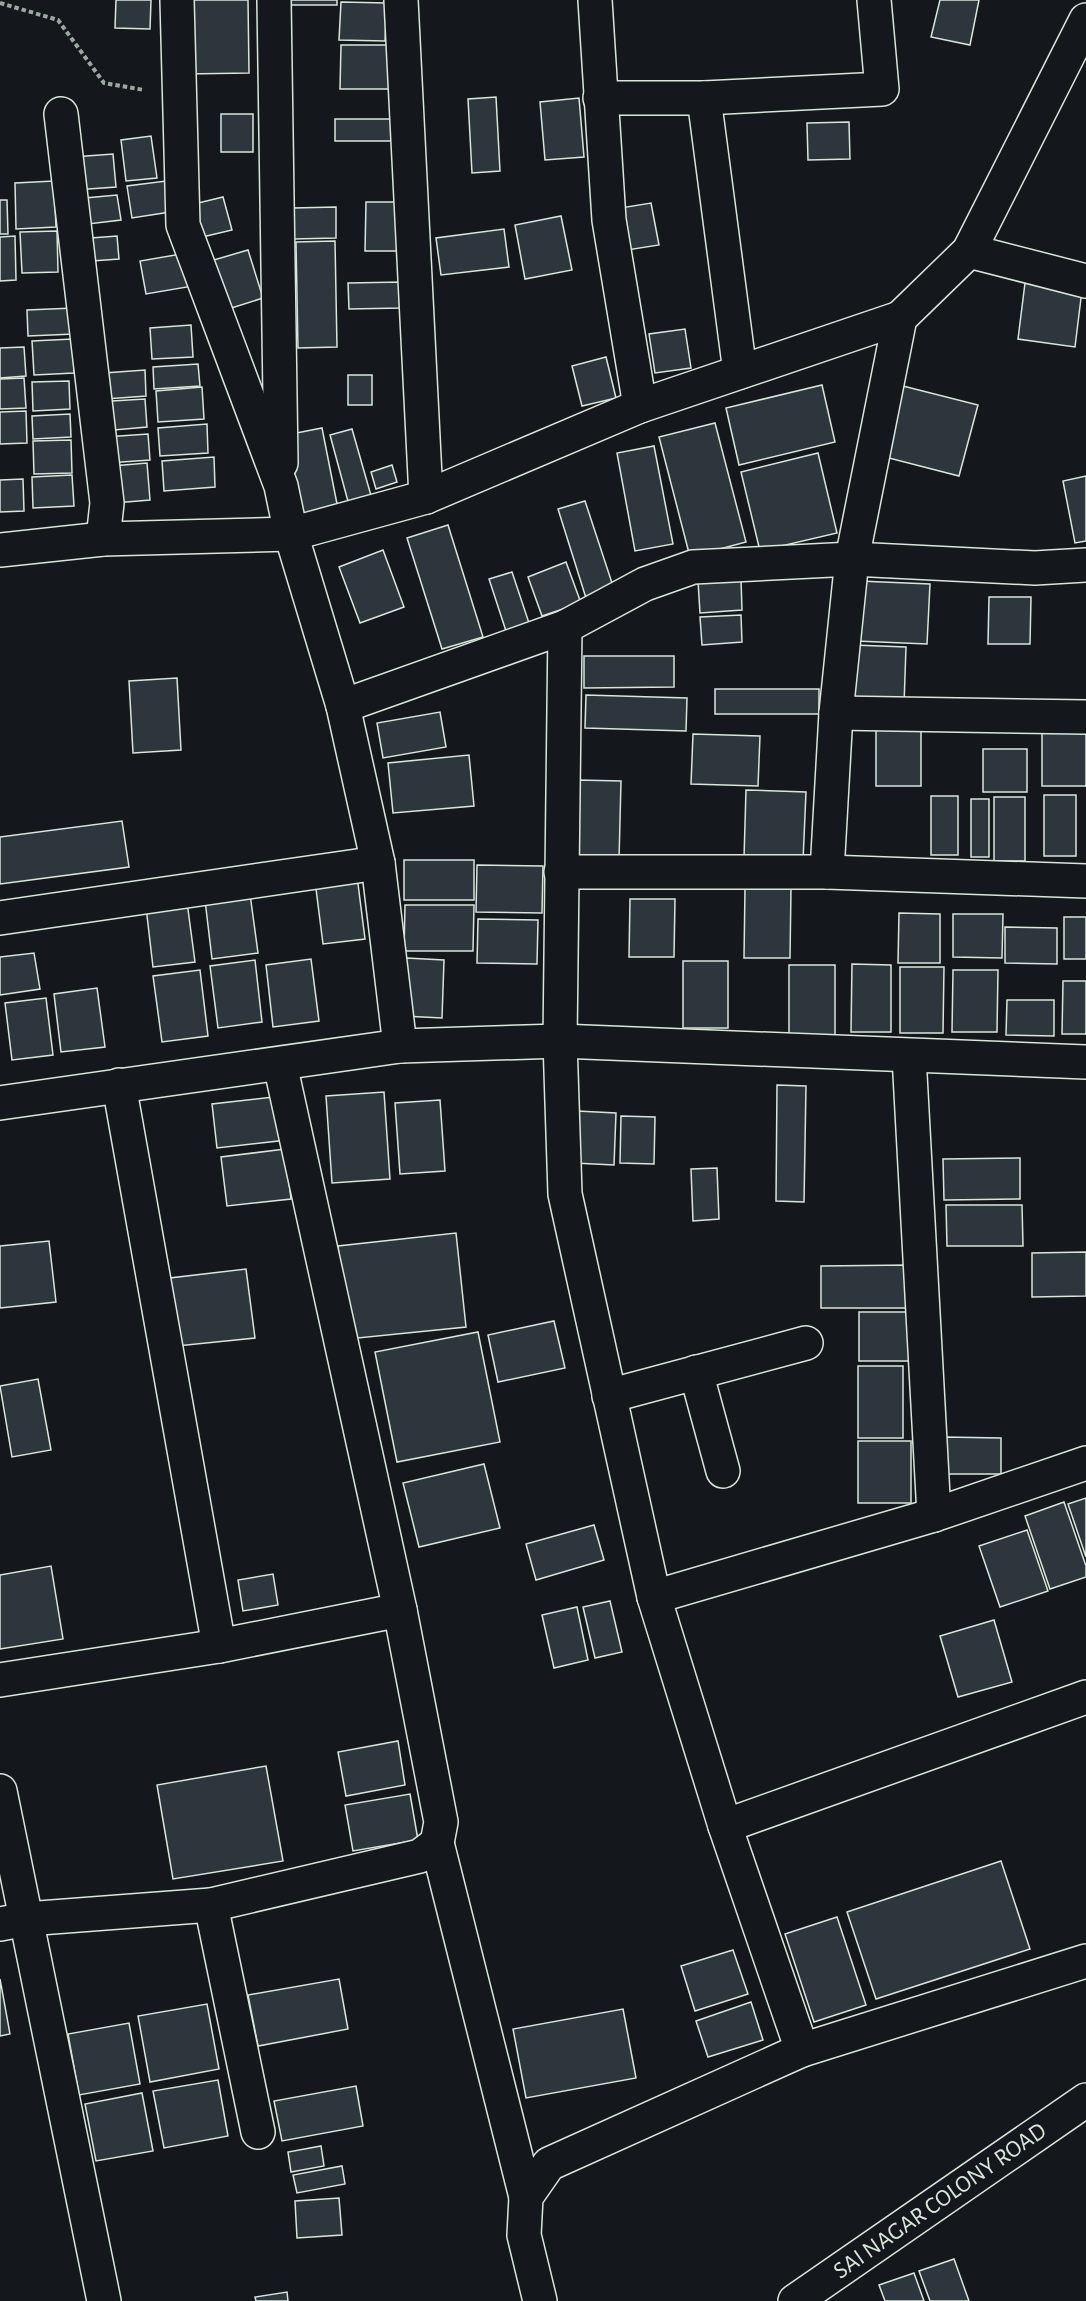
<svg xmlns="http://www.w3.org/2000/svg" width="1086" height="2301" font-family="'Alegreya Sans',sans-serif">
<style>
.building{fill:#2c363c;stroke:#d8e6dc;stroke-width:1.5}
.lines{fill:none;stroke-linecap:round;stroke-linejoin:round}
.minor-casing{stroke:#d8e6dc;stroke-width:36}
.path{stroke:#9da8a2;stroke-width:4;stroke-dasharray:4.5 3;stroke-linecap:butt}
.minor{stroke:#14181c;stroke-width:33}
.labels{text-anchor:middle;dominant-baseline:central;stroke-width:4.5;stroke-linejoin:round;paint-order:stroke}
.street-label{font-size:24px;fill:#d8e6dc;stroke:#14181c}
</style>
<rect width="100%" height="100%" fill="#14181c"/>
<g class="building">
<polygon points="116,0 151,0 150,29 115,28"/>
<polygon points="185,0 248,0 249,73 186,74"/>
<rect x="280" y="0" width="57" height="5"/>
<polygon points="940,0 979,0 970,45 931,37"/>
<polygon points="341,2 387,3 385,41 339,40"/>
<polygon points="341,45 393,45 393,89 340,89"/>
<polygon points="496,97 500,171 472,173 468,99"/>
<polygon points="579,98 584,157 545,160 540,102"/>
<rect x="221" y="114" width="32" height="38"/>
<rect x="335" y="119" width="56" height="22"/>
<polygon points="849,122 850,159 808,160 807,123"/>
<polygon points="151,136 157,178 126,181 121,140"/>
<polygon points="113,154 116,187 75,190 73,157"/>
<polygon points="54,181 56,227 16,229 15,183"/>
<polygon points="166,181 170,212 132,218 127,186"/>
<polygon points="117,195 121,220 88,224 85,198"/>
<polygon points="223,197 232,230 198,238 190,205"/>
<polygon points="0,200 7,200 8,234 0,234"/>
<polygon points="366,202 402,202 402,251 365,251"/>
<polygon points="651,203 659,245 621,251 614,209"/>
<polygon points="336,207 336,238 293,239 293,208"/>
<polygon points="561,216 572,270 525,279 515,225"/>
<polygon points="504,229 509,267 441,275 436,238"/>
<polygon points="57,231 58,272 22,273 20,232"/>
<polygon points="15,236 16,280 0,281 0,237"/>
<polygon points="117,236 119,259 92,261 91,238"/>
<polygon points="335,241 337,347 298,348 296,242"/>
<polygon points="248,250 263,298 222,311 207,262"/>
<polygon points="187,253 193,286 146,294 140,261"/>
<polygon points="402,282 402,308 349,309 348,283"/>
<polygon points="1025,283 1082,290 1075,347 1018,339"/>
<polygon points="74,308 74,334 28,336 27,310"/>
<polygon points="191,325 193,357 152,359 150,328"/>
<polygon points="685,329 691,368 655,373 649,334"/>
<polygon points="73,339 74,373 34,375 32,341"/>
<polygon points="24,347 26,376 0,378 0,348"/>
<polygon points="606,357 616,398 582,406 572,366"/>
<polygon points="198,364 200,386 154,389 153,367"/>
<polygon points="145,370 146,396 106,399 104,373"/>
<rect x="348" y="375" width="24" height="30"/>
<polygon points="24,378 26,408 0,409 0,379"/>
<polygon points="69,381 70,409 33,411 32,382"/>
<polygon points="822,385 835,442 739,465 726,408"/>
<polygon points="903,386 978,405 959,476 885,457"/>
<polygon points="202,387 204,419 158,422 156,391"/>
<polygon points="145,399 147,427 114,430 112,401"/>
<polygon points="26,411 27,443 0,444 0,412"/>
<polygon points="70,414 71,437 33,439 32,416"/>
<polygon points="715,423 746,542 690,557 659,437"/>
<polygon points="207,424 208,453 160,456 158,428"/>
<polygon points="322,428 338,509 302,516 286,435"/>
<polygon points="352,429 372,499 349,505 330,435"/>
<polygon points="148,434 150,460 108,463 105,437"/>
<polygon points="71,440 72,473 34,474 33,441"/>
<polygon points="654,446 673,544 635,551 617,453"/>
<polygon points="818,453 837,533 760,551 741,472"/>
<polygon points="214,457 215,487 164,491 162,461"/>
<polygon points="147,463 150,500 115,503 112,466"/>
<polygon points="392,465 397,482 376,489 371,472"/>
<polygon points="72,475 74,506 33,508 32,477"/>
<polygon points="1086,476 1086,541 1075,543 1063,481"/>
<polygon points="23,479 24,511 0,512 0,480"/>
<polygon points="585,501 614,589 586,598 558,509"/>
<polygon points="448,525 483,637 442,649 407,538"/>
<polygon points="383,550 404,607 360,623 339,567"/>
<polygon points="566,562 581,603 542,616 528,577"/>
<polygon points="512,572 529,623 506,631 489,579"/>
<polygon points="741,579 742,610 700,613 698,581"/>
<polygon points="859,581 930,584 927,644 856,641"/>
<polygon points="989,597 1031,597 1030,644 988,644"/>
<polygon points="741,615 742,642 702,645 700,617"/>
<polygon points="854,645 906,647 904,705 852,702"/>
<polygon points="584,656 674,656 674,687 584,688"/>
<polygon points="177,678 181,750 133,753 129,681"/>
<rect x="715" y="689" width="104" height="25"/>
<polygon points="586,695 687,698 686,731 585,728"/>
<polygon points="440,712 446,747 383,758 377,723"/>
<rect x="876" y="722" width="45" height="64"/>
<rect x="1042" y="725" width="44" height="61"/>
<polygon points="693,734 760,736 758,786 691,784"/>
<rect x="983" y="749" width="44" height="43"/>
<polygon points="469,755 474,806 393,813 388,763"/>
<polygon points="578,780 621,781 619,860 575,858"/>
<polygon points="746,790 806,792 803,861 744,858"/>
<rect x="1044" y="795" width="32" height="61"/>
<rect x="931" y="796" width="27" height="59"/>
<rect x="994" y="797" width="31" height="64"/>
<rect x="971" y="799" width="18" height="58"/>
<polygon points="122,821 129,867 0,884 0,837"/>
<rect x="404" y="860" width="70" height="40"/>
<polygon points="477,865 543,866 542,913 476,912"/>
<polygon points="357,876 365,939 323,944 315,881"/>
<polygon points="745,888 791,888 790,958 744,958"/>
<polygon points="250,894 258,953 212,959 205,900"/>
<polygon points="630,899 675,899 674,957 629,957"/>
<polygon points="187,902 195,962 153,967 146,907"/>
<polygon points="405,905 474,905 473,951 404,951"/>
<polygon points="899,913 940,914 940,963 898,963"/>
<polygon points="953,914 1003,914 1002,958 953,957"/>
<rect x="1064" y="917" width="22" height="42"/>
<polygon points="478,919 538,920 537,964 477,963"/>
<polygon points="1005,927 1057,928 1057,964 1005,963"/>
<polygon points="34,953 40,989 0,995 0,957"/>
<polygon points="406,958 444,960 442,1018 403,1016"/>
<polygon points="311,959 319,1021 273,1027 266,965"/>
<polygon points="255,960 262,1022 218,1028 210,966"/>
<rect x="683" y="961" width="45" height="67"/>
<polygon points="852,964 891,965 891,1032 851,1032"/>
<rect x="789" y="965" width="46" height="73"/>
<polygon points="900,967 944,967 943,1033 900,1033"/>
<polygon points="200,970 208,1036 162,1042 153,976"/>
<polygon points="953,970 998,970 997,1032 952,1032"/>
<polygon points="1063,981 1086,981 1086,1034 1062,1034"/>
<polygon points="97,988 105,1047 61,1052 54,994"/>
<polygon points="46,998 53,1055 12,1060 5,1003"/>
<polygon points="1007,1000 1054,1000 1054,1036 1006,1035"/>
<polygon points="777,1085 806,1086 804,1202 776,1201"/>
<polygon points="384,1092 390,1179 332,1183 326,1096"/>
<polygon points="282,1096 287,1140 217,1148 212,1104"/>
<polygon points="440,1100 445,1171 400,1174 395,1103"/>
<polygon points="577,1111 616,1113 614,1165 574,1163"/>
<polygon points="621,1116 655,1117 654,1164 620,1163"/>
<polygon points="285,1149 291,1199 227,1206 221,1157"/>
<polygon points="1020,1158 1020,1199 944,1200 943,1159"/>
<polygon points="717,1168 719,1219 693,1221 691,1169"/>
<polygon points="946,1205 1022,1205 1023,1246 947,1246"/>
<polygon points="456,1233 466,1327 348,1339 338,1246"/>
<polygon points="49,1241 56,1302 0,1308 0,1246"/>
<polygon points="1086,1252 1086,1296 1032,1297 1032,1253"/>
<polygon points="910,1265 910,1308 821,1308 821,1266"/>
<polygon points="246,1269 255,1338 177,1346 170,1278"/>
<rect x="859" y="1312" width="55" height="49"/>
<polygon points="554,1321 565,1368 498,1382 488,1335"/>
<polygon points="478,1332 500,1442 397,1462 375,1352"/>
<rect x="858" y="1366" width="45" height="72"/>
<polygon points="38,1379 51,1450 12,1457 0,1386"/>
<polygon points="944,1437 1001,1438 1001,1474 944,1474"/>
<rect x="858" y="1441" width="53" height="62"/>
<polygon points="484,1464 500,1528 419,1547 403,1483"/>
<polygon points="1086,1498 1086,1557 1068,1504"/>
<polygon points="1064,1502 1086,1566 1086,1577 1050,1589 1025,1516"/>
<polygon points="594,1525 604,1560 536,1580 526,1544"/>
<polygon points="1027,1530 1048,1591 1000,1607 979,1546"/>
<polygon points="51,1566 63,1639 0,1649 0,1575"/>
<polygon points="273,1574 278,1605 243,1611 238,1580"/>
<polygon points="610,1601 622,1652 595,1658 583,1607"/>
<polygon points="577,1607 588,1660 554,1668 542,1615"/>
<polygon points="994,1620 1012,1682 958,1697 940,1636"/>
<polygon points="398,1741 405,1785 346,1796 338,1752"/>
<polygon points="266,1766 283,1861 173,1879 157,1785"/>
<polygon points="410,1794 418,1840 353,1851 345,1805"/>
<polygon points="1001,1861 1030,1949 876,1999 847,1912"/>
<polygon points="837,1917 866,2005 814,2022 785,1934"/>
<polygon points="733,1950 748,1994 695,2011 681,1966"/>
<polygon points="0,1979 10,2034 0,2036"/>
<polygon points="339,1979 348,2029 258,2046 248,1995"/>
<polygon points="751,2002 763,2040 708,2057 696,2021"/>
<polygon points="207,2004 219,2069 150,2082 138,2016"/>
<polygon points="623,2009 636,2078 526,2098 513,2029"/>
<polygon points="129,2023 140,2084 79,2095 68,2034"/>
<polygon points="218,2080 228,2136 164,2148 153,2091"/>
<polygon points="356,2086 363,2126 282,2141 274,2101"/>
<polygon points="142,2093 153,2151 96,2161 85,2104"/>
<polygon points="321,2146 324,2166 291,2172 288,2152"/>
<polygon points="342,2166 345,2184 297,2193 293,2175"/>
<polygon points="339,2198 342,2235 297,2238 295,2201"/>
<polygon points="954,2259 969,2301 930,2301 919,2271"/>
<polygon points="914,2273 924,2301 885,2301 879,2285"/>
<polygon points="287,2292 288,2301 256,2301 255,2297"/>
</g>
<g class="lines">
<g class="minor-casing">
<g id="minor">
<polyline points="177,0 183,225 281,486 291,534 343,706 378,863 400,1046"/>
<polyline points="274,0 281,463"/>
<polyline points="401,0 426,497"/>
<polyline points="595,0 609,220 640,406"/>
<polyline points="600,98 704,98 882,89 874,0"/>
<polyline points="704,98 740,372"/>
<polyline points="61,114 107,503 103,539"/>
<polyline points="969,251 1086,281"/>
<polyline points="0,550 103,539 291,534 426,497 640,406 900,318"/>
<polyline points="565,627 560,1041 565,1194 654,1597 725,1826 802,2050"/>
<polyline points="343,706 565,627 645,584 693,567 852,559 1035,568 1086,565"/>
<polyline points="836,713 1086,717"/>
<polyline points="561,872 827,872 1086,881"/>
<polyline points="827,872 836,713 852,559 900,318 969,251 1086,20"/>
<polyline points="0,918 378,863"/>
<polyline points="909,1056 934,1515"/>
<polyline points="119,1085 219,1646"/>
<polyline points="0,1103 400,1046 560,1041 1086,1062"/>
<polyline points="696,1372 723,1471"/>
<polyline points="609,1396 806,1343"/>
<polyline points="654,1597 934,1515 1086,1463"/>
<polyline points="0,1680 219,1646 400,1610"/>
<polyline points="0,1791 104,2301"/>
<polyline points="725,1826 1086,1697"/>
<polyline points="437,1843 526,2197"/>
<polyline points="211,1905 258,2132"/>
<polyline points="0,1924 26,1919 211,1905 420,1856 437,1843 441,1822 400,1610 280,1064"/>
<polyline points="540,2301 524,2235 526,2197 549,2164 802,2050 1086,1961"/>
<polyline points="795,2301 1086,2100"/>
</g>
</g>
<polyline class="path" points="0,3 58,20 104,83 144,90"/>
<use href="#minor" class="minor"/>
</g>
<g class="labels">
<g class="street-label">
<text transform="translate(940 2201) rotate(-35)">SAI NAGAR COLONY ROAD</text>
</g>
</g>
</svg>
